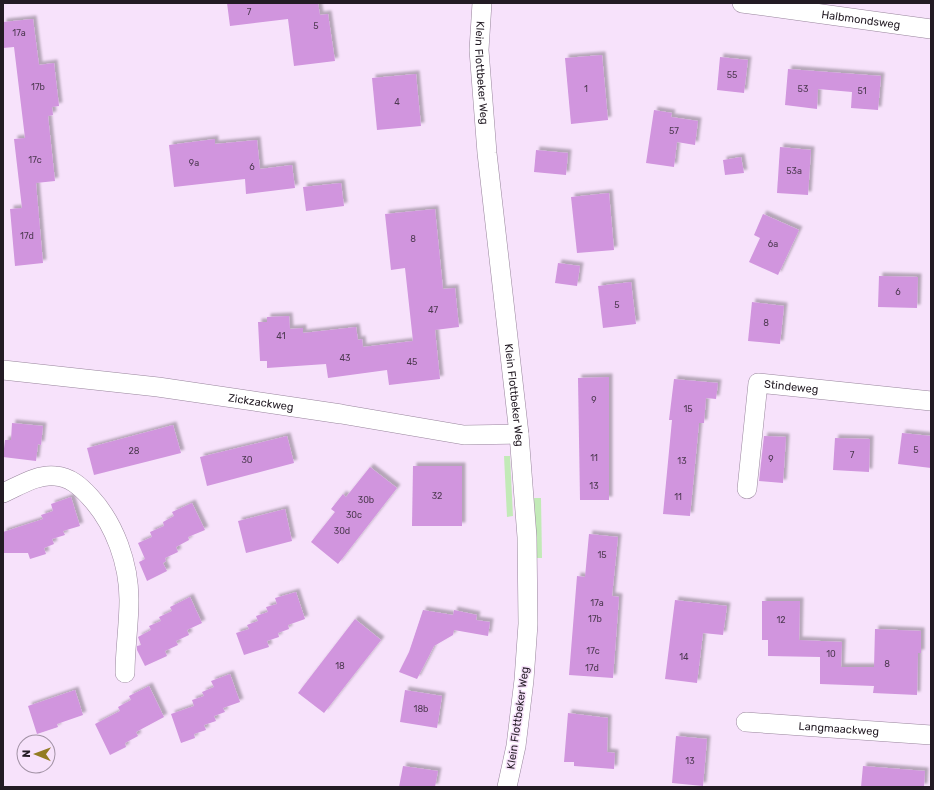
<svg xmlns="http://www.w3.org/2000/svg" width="934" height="790" font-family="Rubik,sans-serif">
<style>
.green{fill:#c2eab7}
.building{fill:#d195de;filter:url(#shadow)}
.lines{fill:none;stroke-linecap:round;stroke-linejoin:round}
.minor-casing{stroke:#98859c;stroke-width:20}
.minor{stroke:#fff;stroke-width:19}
.labels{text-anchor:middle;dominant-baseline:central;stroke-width:3;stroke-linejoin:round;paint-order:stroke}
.number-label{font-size:9px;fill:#4e3a52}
.street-label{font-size:11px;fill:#231b24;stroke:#f7e2fb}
</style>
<defs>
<filter id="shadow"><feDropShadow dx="3.5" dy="-3.5" stdDeviation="1" flood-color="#0004"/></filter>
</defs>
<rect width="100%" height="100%" fill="#f7e2fb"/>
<g class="green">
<polygon points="504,456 510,456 513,516 507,517"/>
<polygon points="534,498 541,498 542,558 536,558"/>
</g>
<g class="building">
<polygon points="227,3 318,3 320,15 328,14 335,61 294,66 288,19 230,26"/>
<polygon points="33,19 39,65 54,63 59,106 52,107 53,115 48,116 55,181 36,183 43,263 15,266 10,209 22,208 14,139 25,138 14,47 3,48 3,22"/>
<polygon points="602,55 608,120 571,124 565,58"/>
<polygon points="720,57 748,60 744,93 717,90"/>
<polygon points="788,69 881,76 878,110 851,108 852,92 818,89 817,109 785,105"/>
<polygon points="416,74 421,126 377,130 372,78"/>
<polygon points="654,110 672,113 671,117 698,121 695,145 677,142 674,167 646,163"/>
<polygon points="215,139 215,144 257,140 260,169 292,165 295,188 246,194 245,179 174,187 169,145"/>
<polygon points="780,147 811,150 808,195 777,193"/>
<polygon points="536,150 568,153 566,175 534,172"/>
<polygon points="741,157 744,173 725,175 723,160"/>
<polygon points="341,183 344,206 306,211 303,187"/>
<polygon points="609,193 614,250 577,253 571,197"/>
<polygon points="435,209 443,289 455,288 459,327 435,330 440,379 389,385 387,370 328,378 326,364 267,368 267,361 260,361 258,322 267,322 267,317 289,316 290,329 303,328 303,333 356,327 358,340 362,339 363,347 413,341 405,268 391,270 385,214"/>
<polygon points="763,214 799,230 778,275 749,262 760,238 754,235"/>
<polygon points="558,263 580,266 577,286 555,283"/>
<polygon points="879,276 918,277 917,308 878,307"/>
<polygon points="631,282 636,324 603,328 598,286"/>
<polygon points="752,302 784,306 780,344 748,341"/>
<polygon points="609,377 609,500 580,500 578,378"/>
<polygon points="674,379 718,383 716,399 706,398 704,423 699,423 690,516 663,514 672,420 669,420"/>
<polygon points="12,423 43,426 41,445 38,444 36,461 3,457 5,440 11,440"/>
<polygon points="173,425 181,453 94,475 87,448"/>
<polygon points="902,433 931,436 931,468 898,464"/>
<polygon points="287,436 294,463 207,486 200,457"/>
<polygon points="764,436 786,437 783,483 759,481"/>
<polygon points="835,438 870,439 869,472 833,470"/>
<polygon points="413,466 462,466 462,526 412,526"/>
<polygon points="370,467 397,488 338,564 311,542 335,512 331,509 343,494 346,497"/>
<polygon points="71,497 80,526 63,531 65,535 52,539 54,544 44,548 46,554 30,559 28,553 3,553 3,532 43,519 41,515 53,511 51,504"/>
<polygon points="192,503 205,530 188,537 189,540 176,547 178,552 165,558 166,561 163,563 167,571 147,581 139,562 145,559 138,543 152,537 150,532 164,526 163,522 174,516 172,512"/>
<polygon points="285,509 292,541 246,553 238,521"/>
<polygon points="589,534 618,537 612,596 619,597 613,678 569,675 577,576 585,577"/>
<polygon points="296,592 305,619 288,625 289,629 278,633 279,637 267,641 269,647 244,655 236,633 249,629 247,625 258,621 256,616 268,612 266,607 277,604 275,598"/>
<polygon points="190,597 202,623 187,630 189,635 176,641 178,645 165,651 167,656 145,666 137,650 137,646 141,645 138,637 151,630 149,626 161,621 159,617 172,611 170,607"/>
<polygon points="675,600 727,606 723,635 703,633 697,683 665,679"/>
<polygon points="762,601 800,601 799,640 842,642 841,667 874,667 875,629 921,631 921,653 918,653 917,695 873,693 874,686 820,684 820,657 768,656 768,640 762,640"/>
<polygon points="423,610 453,615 454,610 477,615 476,620 490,622 488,636 454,630 453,635 434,646 417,679 399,672 409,652"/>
<polygon points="355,619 381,640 324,713 298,693"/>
<polygon points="230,674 240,702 223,708 225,712 214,716 216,721 204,725 206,730 194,734 195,738 181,743 171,714 194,706 192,700 204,696 202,692 214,687 211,681"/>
<polygon points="149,686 164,717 136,732 138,736 125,743 126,747 110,755 95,724 120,711 118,707 131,700 129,696"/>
<polygon points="75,690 83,715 57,724 58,727 37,734 28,706"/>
<polygon points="405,690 442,696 437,728 400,722"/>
<polygon points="568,713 608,718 607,752 615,753 614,769 574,766 574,762 564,762"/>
<polygon points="676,736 707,739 703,786 672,783"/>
<polygon points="403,766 438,771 435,787 399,787"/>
<polygon points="863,766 925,771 924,787 861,787"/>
</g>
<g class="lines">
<g class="minor-casing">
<g id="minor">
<path id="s1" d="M 482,3 L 479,50 L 487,153 L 519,434 L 527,537 L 528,624 L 524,680 L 516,746 L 507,787"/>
<path id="s2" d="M 742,3 L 931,29"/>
<path id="s3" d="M 3,370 L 158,387 L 341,414 L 464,435 L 519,434"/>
<path id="s4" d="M 747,489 L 758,383 L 931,401"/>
<path d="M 3,493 C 19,486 37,474 55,476 C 70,477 80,486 90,497 C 115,524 129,564 129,600 C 129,625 125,649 125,673"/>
<path id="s5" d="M 746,722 L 931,735"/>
</g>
</g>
<use href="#minor" class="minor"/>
</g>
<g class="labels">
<g class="number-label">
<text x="249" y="12">7</text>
<text x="316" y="26">5</text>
<text x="19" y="33">17a</text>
<text x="732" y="75">55</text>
<text x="38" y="87">17b</text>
<text x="586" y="89">1</text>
<text x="803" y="89">53</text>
<text x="862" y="91">51</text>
<text x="397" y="102">4</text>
<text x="674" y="131">57</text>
<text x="35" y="160">17c</text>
<text x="194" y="163">9a</text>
<text x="252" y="167">6</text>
<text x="794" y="171">53a</text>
<text x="27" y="236">17d</text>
<text x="413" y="239">8</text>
<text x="773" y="244">6a</text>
<text x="898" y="292">6</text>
<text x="617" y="305">5</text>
<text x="433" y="310">47</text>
<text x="766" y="323">8</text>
<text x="281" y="336">41</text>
<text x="345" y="358">43</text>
<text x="412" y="362">45</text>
<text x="594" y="400">9</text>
<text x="688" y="409">15</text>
<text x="916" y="450">5</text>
<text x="134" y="451">28</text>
<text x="852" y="455">7</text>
<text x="594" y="458">11</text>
<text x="771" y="459">9</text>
<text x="247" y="460">30</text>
<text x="682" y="461">13</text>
<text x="594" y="486">13</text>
<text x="437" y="496">32</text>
<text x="678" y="497">11</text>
<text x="366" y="500">30b</text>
<text x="354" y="515">30c</text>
<text x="342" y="531">30d</text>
<text x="602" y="555">15</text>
<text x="597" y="603">17a</text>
<text x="595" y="619">17b</text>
<text x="781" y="620">12</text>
<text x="593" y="651">17c</text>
<text x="831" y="654">10</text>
<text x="684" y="657">14</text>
<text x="887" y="664">8</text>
<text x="340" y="666">18</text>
<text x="592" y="668">17d</text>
<text x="421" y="709">18b</text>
<text x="690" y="761">13</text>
</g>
<g class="street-label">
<text stroke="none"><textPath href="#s2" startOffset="120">Halbmondsweg</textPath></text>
<text stroke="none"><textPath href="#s1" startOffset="70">Klein Flottbeker Weg</textPath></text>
<text stroke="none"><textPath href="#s4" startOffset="140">Stindeweg</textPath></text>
<text stroke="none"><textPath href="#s1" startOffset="394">Klein Flottbeker Weg</textPath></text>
<text stroke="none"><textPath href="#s3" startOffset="260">Zickzackweg</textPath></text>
<text transform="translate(518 718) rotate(-82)">Klein Flottbeker Weg</text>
<text stroke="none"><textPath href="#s5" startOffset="93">Langmaackweg</textPath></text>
</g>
</g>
<rect width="934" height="790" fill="none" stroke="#231b24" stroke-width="8"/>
<g transform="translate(36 754) rotate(271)"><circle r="19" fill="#f7e2fb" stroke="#a292a5"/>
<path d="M0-3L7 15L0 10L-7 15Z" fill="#937c23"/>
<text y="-6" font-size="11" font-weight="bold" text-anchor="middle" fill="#231b24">N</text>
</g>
</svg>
